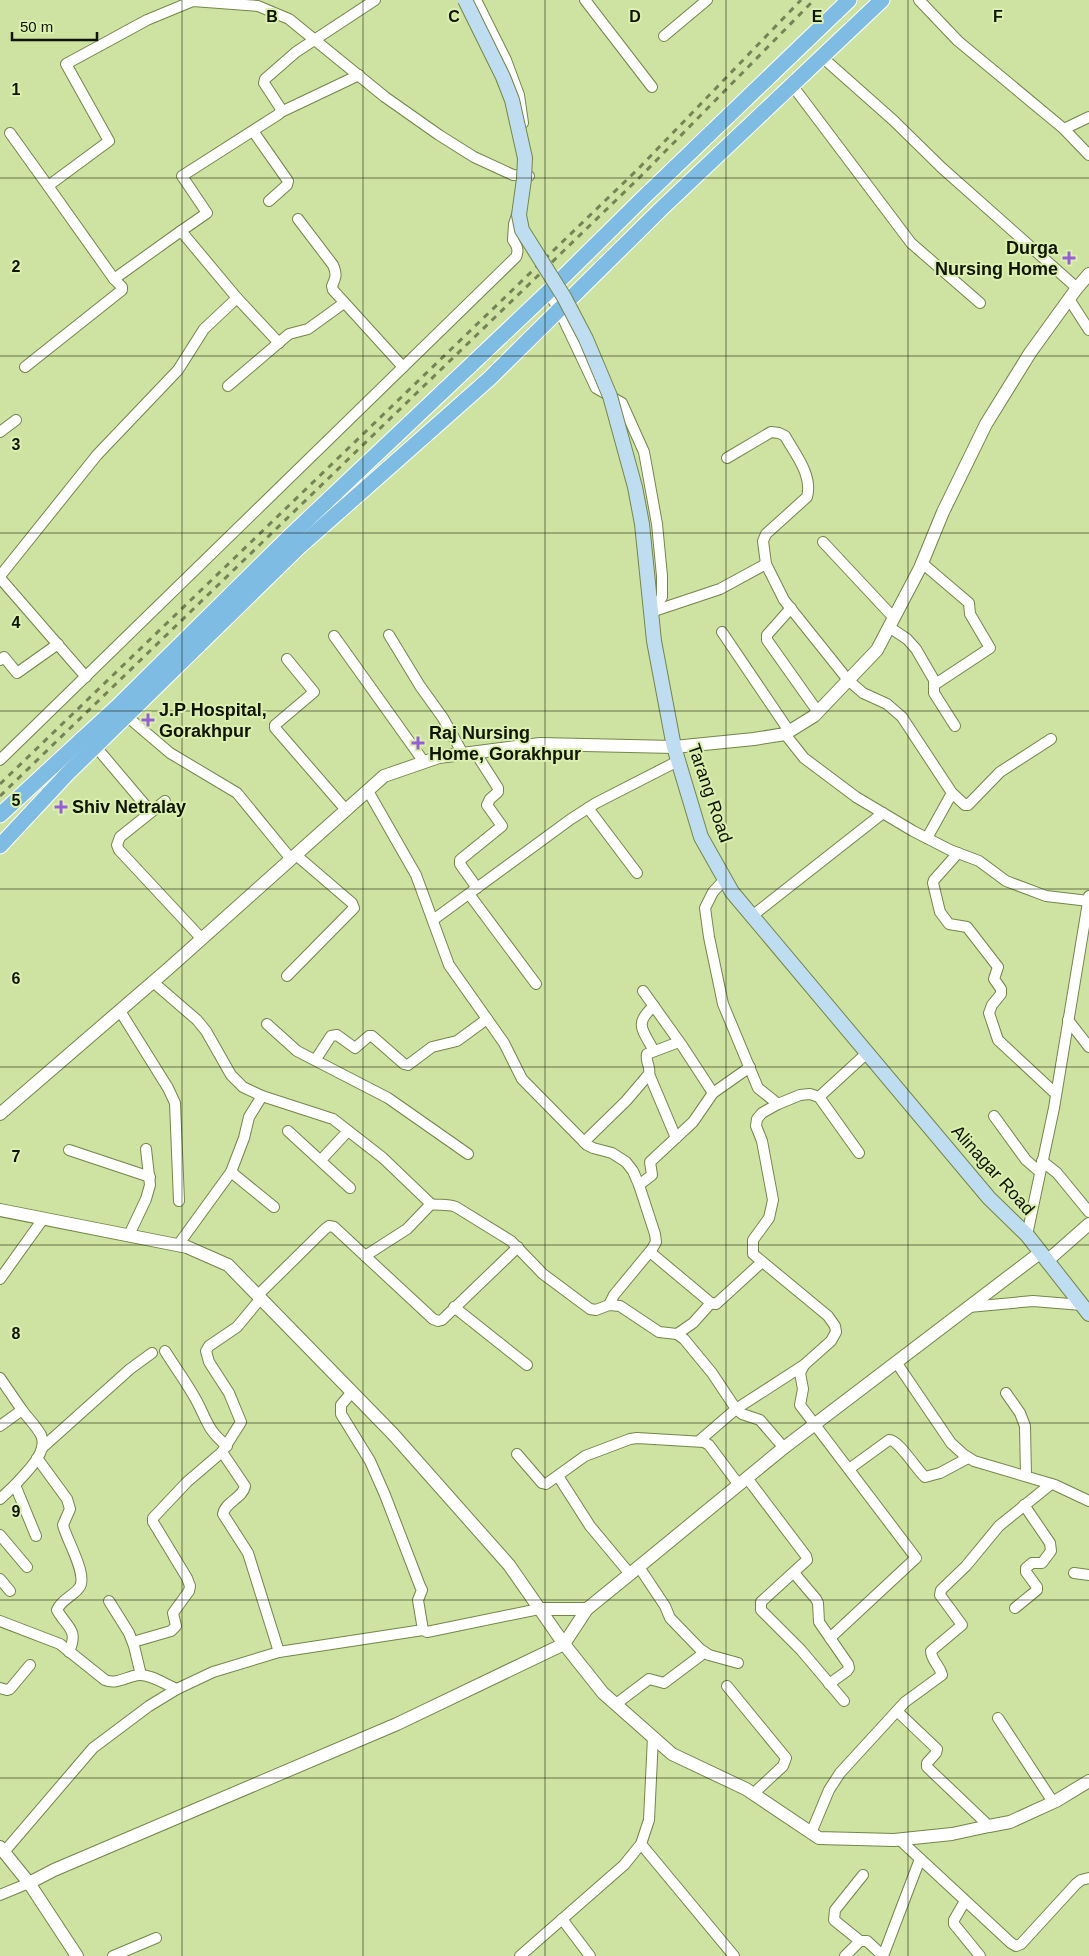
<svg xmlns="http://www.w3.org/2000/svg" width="1089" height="1956" font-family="Helvetica,sans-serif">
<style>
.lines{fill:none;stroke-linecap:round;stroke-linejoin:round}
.minor-casing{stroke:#748648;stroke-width:12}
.tertiary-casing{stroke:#748648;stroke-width:14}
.secondary-casing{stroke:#748648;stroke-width:16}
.primary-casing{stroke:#fff;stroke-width:17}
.minor{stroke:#fff;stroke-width:10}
.tertiary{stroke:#fff;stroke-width:12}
.secondary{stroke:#beddf1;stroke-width:14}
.primary{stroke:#7ebce3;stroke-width:15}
.rail{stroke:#758457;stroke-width:3;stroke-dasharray:6 6;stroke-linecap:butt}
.secondary-bridge-casing{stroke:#748648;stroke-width:16;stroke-linecap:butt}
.secondary-bridge{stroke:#beddf1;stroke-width:14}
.grid{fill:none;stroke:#0e1500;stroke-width:1;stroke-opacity:0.55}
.poi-dot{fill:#965fd7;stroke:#dbf0ae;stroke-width:2}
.labels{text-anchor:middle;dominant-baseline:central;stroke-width:4;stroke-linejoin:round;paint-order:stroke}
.poi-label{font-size:18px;font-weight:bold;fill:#0e1500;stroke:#dbf0ae;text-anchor:start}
.street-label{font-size:18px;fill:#0e1500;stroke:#dbf0ae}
.grid-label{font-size:16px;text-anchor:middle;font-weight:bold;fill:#0e1500;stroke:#dbf0ae;stroke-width:4;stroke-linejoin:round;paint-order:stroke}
</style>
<rect width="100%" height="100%" fill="#cee3a1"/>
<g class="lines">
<g class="minor-casing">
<g id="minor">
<polyline points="476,0 506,60 519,95 523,123"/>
<polyline points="585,0 652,87"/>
<polyline points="919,0 958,41 1064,129 1089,155"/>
<polyline points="664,36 707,0"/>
<polyline points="822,57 893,120 942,168 1077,288"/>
<polyline points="792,85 911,243 980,303"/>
<polyline points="281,112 359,75"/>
<polyline points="1064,129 1089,117"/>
<polyline points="253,131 288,181 287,185 269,201"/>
<polyline points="10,133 48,186"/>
<path d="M 298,219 L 333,265 C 337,274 336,277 332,286 L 333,290 L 403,367"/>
<polyline points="181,231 207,213 182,176 279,114 281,109 264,83 265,79 296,52 375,0"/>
<polyline points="114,279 181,231 237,298 279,343"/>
<polyline points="548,292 559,310 596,388 622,403 644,452 657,524 662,576 662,597 651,612"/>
<polyline points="1069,299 1089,330"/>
<polyline points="25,367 122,290 122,287 114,279 48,186 109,141 66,64 147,20 193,1 258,6 289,19 385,97 439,135 474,157 513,175 529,176"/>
<polyline points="228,386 289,334 308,329 344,303"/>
<polyline points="0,432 16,420"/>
<path d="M 727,458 L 771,432 L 779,433 L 785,436 C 795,454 813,475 807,497 L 766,534 L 763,541 L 766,564 L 784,600 L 848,680 L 863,693 L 887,704 L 902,717 L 952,793 L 965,805 L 968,805 L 1000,772 L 1051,739"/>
<polyline points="823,542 894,618"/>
<polyline points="922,563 969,603 970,614 990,648 934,685"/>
<polyline points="0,576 97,455 178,370 204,329 237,298"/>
<polyline points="0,578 86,677"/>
<polyline points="791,608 767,635 767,640 818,712"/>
<polyline points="651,612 720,589 766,564"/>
<polyline points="889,627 907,639 916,649 934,680 934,693 955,726"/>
<polyline points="722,632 789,731"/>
<polyline points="389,635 420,686 443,718 463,754"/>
<polyline points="334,636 424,762"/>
<polyline points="287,659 314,692 275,725 275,728 346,810"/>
<polyline points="0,660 4,657 17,673 58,644"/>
<polyline points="123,713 170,753 237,793 291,859"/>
<polyline points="785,734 804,758 856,797 913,831 950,850 979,861 1006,881 1046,896 1089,901"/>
<polyline points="96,747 151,812"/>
<polyline points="475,752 498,788 498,792 490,799 487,805 502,826 460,860 460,864 477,888"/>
<path d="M 0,760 L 516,257 C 519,250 517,246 513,240 L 514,224 L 518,212"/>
<polyline points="368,791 416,875 449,965 504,1043 522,1079 587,1145 593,1148 612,1153 626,1162 633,1171 639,1185 655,1234 656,1242 652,1249 614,1295 609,1305"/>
<polyline points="165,801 120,837 117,845 119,850 202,939"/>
<polyline points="588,808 637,873"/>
<polyline points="927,838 952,793"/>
<polyline points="958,853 934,880 933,883 940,912 949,924 967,927 998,967 994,979 1001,989 1001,994 992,1005 989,1013 998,1040 1056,1094"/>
<polyline points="725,879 713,892 705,908 709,937 723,1004 758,1088 778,1104"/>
<polyline points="469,894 536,984"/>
<polyline points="752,916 883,813"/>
<polyline points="433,920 571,819 596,803 678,761"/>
<polyline points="287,976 354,908 352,903 296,855"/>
<path d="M 153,982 L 197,1020 L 206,1031 L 231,1075 L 243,1087 L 262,1096 L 333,1119 L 383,1158 L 431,1204 C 438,1206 446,1203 456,1207 L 511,1241 L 543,1274 L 590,1309 L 596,1310 L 609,1305 L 620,1306 L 659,1332 L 677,1334 L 684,1339 L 712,1373 L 736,1409 L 742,1414 L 760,1420 L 784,1448"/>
<polyline points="643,991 683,1047 713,1093"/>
<path d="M 654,1006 C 633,1024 643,1030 654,1051"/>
<polyline points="120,1011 168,1088 175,1103 179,1201"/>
<polyline points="1068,1020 1089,1047"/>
<polyline points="267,1024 297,1051 388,1098 468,1154"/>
<polyline points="316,1059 331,1036 337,1035 355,1048 369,1036 372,1036 404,1064 408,1065 432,1047 457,1041 487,1019"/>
<polyline points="649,1074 676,1138"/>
<polyline points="819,1097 859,1153"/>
<polyline points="994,1116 1026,1160 1040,1172"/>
<polyline points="288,1131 350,1188"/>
<path d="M 584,1142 L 626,1101 L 649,1074 C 651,1067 645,1061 647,1054 L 679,1042"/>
<polyline points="69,1150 150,1177"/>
<polyline points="321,1160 348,1131"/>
<polyline points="1042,1161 1057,1173 1089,1212"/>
<polyline points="231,1172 274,1207"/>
<polyline points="639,1185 652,1175 650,1162 693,1122 713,1093 750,1067"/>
<polyline points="129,1235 146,1199 150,1185 146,1149"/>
<polyline points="1027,1235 1054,1108 1089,896"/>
<polyline points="178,1245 231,1172 244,1138 249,1117 262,1096"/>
<polyline points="650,1252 711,1303 716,1304 762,1262"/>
<polyline points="365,1256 407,1229 431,1204"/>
<polyline points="0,1279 43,1219"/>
<polyline points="258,1295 325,1229 329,1226 334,1227 433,1319 438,1321 442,1320 518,1247"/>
<polyline points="454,1307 527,1365"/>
<polyline points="969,1307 1033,1301 1082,1305"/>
<polyline points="677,1334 693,1323 711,1303"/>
<path d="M 165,1351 C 175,1367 186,1382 195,1398 C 207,1419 206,1429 227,1446"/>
<polyline points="896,1362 951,1443 963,1454 974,1461 1055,1485 1089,1501"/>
<polyline points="804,1365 800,1373 803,1389 800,1405 916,1558 830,1638"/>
<polyline points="0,1378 22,1410 0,1426"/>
<polyline points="352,1392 341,1405 341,1414 370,1461 385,1495 420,1586 422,1590 418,1600 423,1630"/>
<polyline points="1006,1393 1020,1413 1025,1426 1026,1476"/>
<path d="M 22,1410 C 28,1418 36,1426 41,1435 C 49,1453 25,1473 15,1485 L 36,1536"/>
<polyline points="699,1441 736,1409 804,1365 831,1341 836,1332 835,1326 828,1316 753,1254 753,1240 769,1218 773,1200 762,1141 756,1126 757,1119 762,1113 778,1104 800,1095 810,1094 819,1097 867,1053"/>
<polyline points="43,1447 130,1369 152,1353"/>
<path d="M 222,1452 L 245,1486 C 243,1498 225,1502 223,1514 L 248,1553 L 279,1652"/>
<polyline points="517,1454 542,1483 546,1484 585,1456 630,1439 637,1438 704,1442 709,1445 739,1485"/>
<path d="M 37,1458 L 67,1499 L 70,1509 L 63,1525 C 66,1539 89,1576 79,1588 C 73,1596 61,1600 57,1610 C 67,1628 79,1629 69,1652"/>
<path d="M 849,1469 L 889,1440 C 899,1440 916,1469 925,1477 L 940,1473 L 968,1458"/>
<polyline points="558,1476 590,1526 630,1574"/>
<polyline points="747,1478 806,1556 807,1560 761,1602 761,1610 801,1650 844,1701"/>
<polyline points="0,1499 15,1485"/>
<polyline points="0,1535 27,1567"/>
<polyline points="639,1567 665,1606 670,1618 700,1649 709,1655 738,1663"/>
<polyline points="794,1573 816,1599 818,1603 819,1622 848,1664 849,1668 847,1671 829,1684"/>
<polyline points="1074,1573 1089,1575"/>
<polyline points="0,1579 10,1591"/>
<polyline points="109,1601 129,1633 134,1646 141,1675"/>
<polyline points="1015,1608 1037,1590 1037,1587 1026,1572 1026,1568 1032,1563 1042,1563 1051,1551 1050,1543 1024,1505"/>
<path d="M 0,1621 L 60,1644 L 105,1680 C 117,1685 127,1676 139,1675 C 151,1674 166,1685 177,1689"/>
<polyline points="133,1642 171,1631 176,1626 173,1613 189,1591 190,1586 187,1578 153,1522 153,1518 187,1482 222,1452 241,1422 229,1393 209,1362 206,1351 209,1346 237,1327 261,1298"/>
<polyline points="727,1686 786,1758 783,1766 753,1794"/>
<polyline points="0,1688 7,1690 10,1689 30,1665"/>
<polyline points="616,1704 649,1679 664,1683 704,1653"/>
<polyline points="897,1711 937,1749 936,1753 927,1763 927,1767 989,1826"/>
<polyline points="998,1718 1053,1802"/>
<path d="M 811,1833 L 829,1790 L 840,1773 L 905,1702 L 942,1675 C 940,1666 931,1660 931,1651 L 962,1625 L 940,1595 L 941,1590 L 966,1566 L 999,1526 L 1051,1484"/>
<polyline points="900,1840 1011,1943 1016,1946 1021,1944 1076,1884 1081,1880 1089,1878"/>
<polyline points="641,1844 734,1956"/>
<polyline points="4,1852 93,1748 149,1706 177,1689 213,1672 279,1652 423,1630 427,1632 539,1609"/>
<polyline points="0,1895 29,1883"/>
<polyline points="965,1901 954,1920 954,1924 980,1956"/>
<polyline points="562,1919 590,1956"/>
<polyline points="860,1941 834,1920 835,1910 863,1875"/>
<polyline points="113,1956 156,1938"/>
<polyline points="520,1956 624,1865 641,1844 649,1820 653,1737"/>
<polyline points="845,1956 860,1941 867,1941 883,1956"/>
<polyline points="883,1956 920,1859"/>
</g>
</g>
<g class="tertiary-casing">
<g id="tertiary">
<polyline points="0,1114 168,969 384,776 439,757 540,744 674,747 754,739 785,734 814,716 877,650 920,568 943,512 986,424 1030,353 1077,288 1089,274"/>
<polyline points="0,1210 187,1247 228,1265 393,1434 509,1565 564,1644 603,1693 672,1754 746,1789 819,1838 894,1840 952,1834 989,1826 1010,1822 1056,1801 1089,1781"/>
<polyline points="1047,1261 1089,1224"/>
<polyline points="539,1609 587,1609"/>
<polyline points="0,1847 29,1883 77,1956"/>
<polyline points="29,1883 54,1870 397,1724 564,1644 587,1609 630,1574 781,1450 1041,1252"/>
</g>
</g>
<g class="secondary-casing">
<polyline id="secondary" points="642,524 654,641 674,747 701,837 732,892 989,1198 1027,1235 1089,1314"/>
</g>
<g class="primary-casing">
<g id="primary">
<polyline points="0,815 117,707 288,538 548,292 642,199 849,0"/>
<polyline points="0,846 67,774 298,548 489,379 661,209 882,0"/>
</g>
</g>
<use href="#minor" class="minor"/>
<use href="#tertiary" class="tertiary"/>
<use href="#secondary" class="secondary"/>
<use href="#primary" class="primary"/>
<g class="rail">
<polyline points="0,784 638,169 801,0"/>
<polyline points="0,796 641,176 814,0"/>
</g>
<g class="secondary-bridge-casing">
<polyline id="secondary-bridge" points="465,0 503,77 512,100 525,158 524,179 519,215 522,230 564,297 586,339 610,396 635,487 642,524"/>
</g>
<use href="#secondary-bridge" class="secondary-bridge"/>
</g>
<path class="grid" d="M 182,0 L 182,1956M 363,0 L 363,1956M 545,0 L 545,1956M 726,0 L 726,1956M 908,0 L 908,1956M 0,178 L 1089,178M 0,356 L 1089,356M 0,533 L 1089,533M 0,711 L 1089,711M 0,889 L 1089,889M 0,1067 L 1089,1067M 0,1245 L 1089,1245M 0,1423 L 1089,1423M 0,1600 L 1089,1600M 0,1778 L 1089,1778"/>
<g class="poi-dot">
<path d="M1066.5 250.5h5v5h5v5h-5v5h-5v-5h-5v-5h5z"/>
<path d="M145.5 712.5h5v5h5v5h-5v5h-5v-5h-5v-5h5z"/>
<path d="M415.5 735.5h5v5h5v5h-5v5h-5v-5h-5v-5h5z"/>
<path d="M58.5 799.5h5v5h5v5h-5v5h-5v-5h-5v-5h5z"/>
</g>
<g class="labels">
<g class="poi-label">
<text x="1058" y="248" text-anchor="end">Durga<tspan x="1058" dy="21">Nursing Home</tspan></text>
<text x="159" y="710">J.P Hospital,<tspan x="159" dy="21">Gorakhpur</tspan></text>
<text x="429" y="733">Raj Nursing<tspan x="429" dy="21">Home, Gorakhpur</tspan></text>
<text x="72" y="807">Shiv Netralay</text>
</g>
<g class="street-label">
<text transform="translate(710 793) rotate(71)">Tarang Road</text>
<text transform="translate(993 1170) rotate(48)">Alinagar Road</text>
</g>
</g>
<g class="grid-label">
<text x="272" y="22">B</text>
<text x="454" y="22">C</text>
<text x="635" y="22">D</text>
<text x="817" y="22">E</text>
<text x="998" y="22">F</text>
<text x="16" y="95">1</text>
<text x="16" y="272">2</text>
<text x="16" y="450">3</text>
<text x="16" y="628">4</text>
<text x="16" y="806">5</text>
<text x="16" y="984">6</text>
<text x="16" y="1162">7</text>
<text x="16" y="1339">8</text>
<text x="16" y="1517">9</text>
</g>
<path d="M12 32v8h85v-8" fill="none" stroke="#0e1500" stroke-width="2.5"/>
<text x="20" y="32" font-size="15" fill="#0e1500" stroke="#dbf0ae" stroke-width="4" paint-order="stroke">50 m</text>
</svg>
